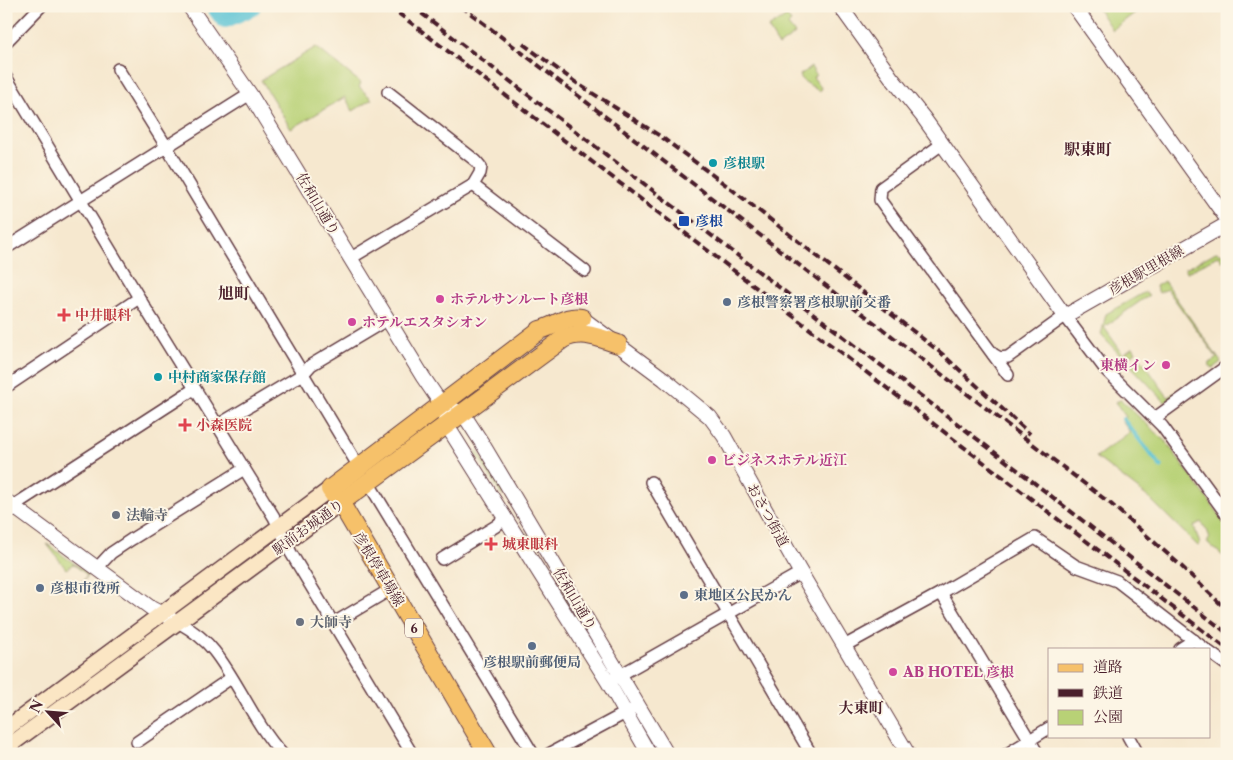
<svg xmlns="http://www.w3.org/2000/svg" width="1233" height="760" font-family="'Libre Caslon Text','Noto Serif JP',serif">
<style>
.green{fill:#b8d176;stroke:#817850}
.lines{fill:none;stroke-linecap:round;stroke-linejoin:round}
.stream{stroke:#58c2d4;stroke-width:4}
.river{stroke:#58c2d4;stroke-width:22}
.minor-casing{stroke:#643d44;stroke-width:14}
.tertiary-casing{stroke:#643d44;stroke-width:16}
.secondary-casing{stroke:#643d44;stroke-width:18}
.primary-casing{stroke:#643d44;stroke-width:20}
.minor{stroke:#fff;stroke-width:11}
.tertiary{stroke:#fff;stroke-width:14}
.secondary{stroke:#fbe6c4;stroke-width:15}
.primary{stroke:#f6c16b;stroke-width:18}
.rail{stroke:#4a1f2b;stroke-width:4;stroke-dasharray:8 4;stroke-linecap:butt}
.culture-dot{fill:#0f9aa8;stroke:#fcf5e5;stroke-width:2}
.transit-dot{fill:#1a4fb4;stroke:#fcf5e5;stroke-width:2}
.hotel-dot{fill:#d1479c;stroke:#fcf5e5;stroke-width:2}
.service-dot{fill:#5c6f8a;stroke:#fcf5e5;stroke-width:2}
.health-dot{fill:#e0444e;stroke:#fcf5e5;stroke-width:2}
.worship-dot{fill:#6b7280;stroke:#fcf5e5;stroke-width:2}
.labels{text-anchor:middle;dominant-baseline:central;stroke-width:4;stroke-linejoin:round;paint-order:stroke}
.shield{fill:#fcf5e5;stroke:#7f5f63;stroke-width:1}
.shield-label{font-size:12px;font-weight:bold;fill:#4a1f2b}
.culture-label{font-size:14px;font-weight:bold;fill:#0d838f;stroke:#fcf5e5;text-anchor:start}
.street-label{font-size:14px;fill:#4a1f2b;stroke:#fcf5e5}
.transit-label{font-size:14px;font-weight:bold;fill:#164399;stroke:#fcf5e5;text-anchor:start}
.hotel-label{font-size:14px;font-weight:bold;fill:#b23c85;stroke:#fcf5e5;text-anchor:start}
.service-label{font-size:14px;font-weight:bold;fill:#4e5e75;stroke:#fcf5e5;text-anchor:start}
.health-label{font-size:14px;font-weight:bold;fill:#be3a42;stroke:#fcf5e5;text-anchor:start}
.worship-label{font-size:14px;font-weight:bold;fill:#5b616d;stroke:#fcf5e5;text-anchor:start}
.neighbourhood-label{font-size:15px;font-weight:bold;fill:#4a1f2b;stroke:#fcf5e5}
.quarter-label{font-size:16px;font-weight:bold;fill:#4a1f2b;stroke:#fcf5e5}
</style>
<rect width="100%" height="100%" fill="#fcf5e5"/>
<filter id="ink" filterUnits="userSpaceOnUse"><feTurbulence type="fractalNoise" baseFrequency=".02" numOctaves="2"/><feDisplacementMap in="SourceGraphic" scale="10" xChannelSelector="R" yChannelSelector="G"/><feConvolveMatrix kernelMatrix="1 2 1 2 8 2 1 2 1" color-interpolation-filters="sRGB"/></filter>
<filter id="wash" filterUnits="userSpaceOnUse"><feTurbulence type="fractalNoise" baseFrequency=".0096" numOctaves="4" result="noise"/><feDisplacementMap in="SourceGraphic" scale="20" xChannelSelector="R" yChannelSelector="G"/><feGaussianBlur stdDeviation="1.12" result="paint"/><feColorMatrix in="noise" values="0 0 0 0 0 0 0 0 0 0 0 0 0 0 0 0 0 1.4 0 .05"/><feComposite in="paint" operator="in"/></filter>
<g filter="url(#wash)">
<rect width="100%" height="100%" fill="#f6e8cf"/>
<g class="green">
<polygon points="1096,6 1144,6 1112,30"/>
<polygon points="787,16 791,22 788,25 795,34 779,46 768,28"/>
<polygon points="316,47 361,83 359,87 372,99 353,111 345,97 291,129 261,80"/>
<polygon points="811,67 816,75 813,77 822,89 819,91 802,80 800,75"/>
<polygon points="1216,252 1227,255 1227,259 1222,261 1219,255 1188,272 1185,271 1185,269"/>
<polygon points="1164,281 1221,362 1213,368 1208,364 1217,358 1167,289 1159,293 1156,286"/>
<polygon points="1145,292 1149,295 1104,327 1123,354 1133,347 1136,352 1125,360 1101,335 1106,314"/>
<polygon points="1141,359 1168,397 1176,392 1177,394 1165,402 1131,366"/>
<polygon points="1121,400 1166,442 1227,525 1227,553 1225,552 1223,556 1207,542 1210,538 1207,530 1201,522 1194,526 1200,544 1198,546 1149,498 1096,457 1130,432 1122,421 1126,417 1115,402"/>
<polygon points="478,451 504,493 502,496 475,452"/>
<polygon points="526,534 528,534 606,663 605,665 603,665 526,536"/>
<polygon points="271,541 274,542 273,544 190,604 189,602"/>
<polygon points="47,544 89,574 80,586 87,575 73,564 66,569"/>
</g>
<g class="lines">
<polyline class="stream" points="1123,419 1161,467"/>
<polyline class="river" points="217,6 225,17 250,6"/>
</g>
</g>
<g filter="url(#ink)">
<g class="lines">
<g class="minor-casing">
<g id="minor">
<polyline points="6,42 41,6"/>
<polyline points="118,69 166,146 359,467"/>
<polyline points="6,77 144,306 274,517 291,553 412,754"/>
<polyline points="942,144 881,188 880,200 1008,375"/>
<polyline points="473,185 585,271"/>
<polyline points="6,248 250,94"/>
<polyline points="351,258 473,185 480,173 481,167 476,161 388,92"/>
<polyline points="993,354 1000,358 1008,357 1065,316 1105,369 1162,426 1227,515"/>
<polyline points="6,387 139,298"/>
<polyline points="1155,418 1227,366"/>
<polyline points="218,425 303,374 311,365 388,319"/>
<polyline points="368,482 533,754"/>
<polyline points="651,482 811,754"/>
<polyline points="13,506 194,389"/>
<polyline points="442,559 496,526 505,518"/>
<polyline points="98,567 111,553 132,539 244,469"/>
<polyline points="941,593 1038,754"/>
<path d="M 178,622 C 192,630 204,638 214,651 C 239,683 254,723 282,754"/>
<polyline points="334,623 391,589"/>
<polyline points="844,646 941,593 1035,538 1076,566 1117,581 1205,649"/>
<polyline points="1180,649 1194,640"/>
<polyline points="1209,652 1227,665"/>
<polyline points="613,679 800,573"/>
<polyline points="1128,736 1138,754"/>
<polyline points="137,742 231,678"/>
<polyline points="549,754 633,709"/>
<polyline points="1007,754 1049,728"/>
</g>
</g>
<g class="tertiary-casing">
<g id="tertiary">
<polyline points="189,6 250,94 423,377 442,405 446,424 608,682 649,754"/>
<polyline points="840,6 891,77 923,117 1065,316 1227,224"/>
<polyline points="1074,6 1227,219"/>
<polyline points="582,318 664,379 710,417 724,436 798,568 908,754"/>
<polyline points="454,410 462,412 482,443 667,754"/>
<polyline points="6,501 151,608 170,618"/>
</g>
</g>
<g class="secondary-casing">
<g id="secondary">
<polyline points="6,729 330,489"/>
<polyline points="6,748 340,503"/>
</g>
</g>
<g class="primary-casing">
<g id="primary">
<path d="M 340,503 L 563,339 C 582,329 599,338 618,344"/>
<path d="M 488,754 L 346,512 L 330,489 L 540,330 C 556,326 565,315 582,318"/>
</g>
</g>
<use href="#minor" class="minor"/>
<use href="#tertiary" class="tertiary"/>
<use href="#secondary" class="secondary"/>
<use href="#primary" class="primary"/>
<g class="rail">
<polyline points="389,6 1227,649"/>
<polyline points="412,6 1019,471 1227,633"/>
<polyline points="461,6 1111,504 1180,565 1227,610"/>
<polyline points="523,44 578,84 660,136 730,188 941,353 1030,434"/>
</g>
</g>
</g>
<g class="culture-dot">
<circle cx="713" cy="163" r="5"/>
<circle cx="158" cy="377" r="5"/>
</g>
<rect class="transit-dot" x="678" y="215" width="12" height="12" rx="2.5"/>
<g class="hotel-dot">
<circle cx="440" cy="299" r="5"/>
<circle cx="352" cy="322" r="5"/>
<circle cx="1166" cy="365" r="5"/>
<circle cx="712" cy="460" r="5"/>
<circle cx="893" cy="672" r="5"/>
</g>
<g class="service-dot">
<circle cx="727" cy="302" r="5"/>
<circle cx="40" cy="588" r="5"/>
<circle cx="684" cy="595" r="5"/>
<circle cx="532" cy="646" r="5"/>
</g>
<g class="health-dot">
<path d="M61.5 307.5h5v5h5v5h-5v5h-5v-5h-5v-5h5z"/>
<path d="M182.5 417.5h5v5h5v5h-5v5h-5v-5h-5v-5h5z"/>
<path d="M488.5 536.5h5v5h5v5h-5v5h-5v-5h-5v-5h5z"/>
</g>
<g class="worship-dot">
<circle cx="116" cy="515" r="5"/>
<circle cx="300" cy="622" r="5"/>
</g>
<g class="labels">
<rect class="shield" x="405" y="618.5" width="18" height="19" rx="4"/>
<g class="shield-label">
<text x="414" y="628">6</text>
</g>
<g class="culture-label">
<text x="723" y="163">彦根駅</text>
<text x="168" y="377">中村商家保存館</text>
</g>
<g class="street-label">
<text transform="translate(318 204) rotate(59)">佐和山通り</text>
<text transform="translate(1146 270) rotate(-30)">彦根駅里根線</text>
<text transform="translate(768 515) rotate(61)">おさつ街道</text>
<text transform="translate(308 527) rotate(-36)">駅前お城通り</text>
<text transform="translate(379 569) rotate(59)">彦根停車場線</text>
<text transform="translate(575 599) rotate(59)">佐和山通り</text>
</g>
<g class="transit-label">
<text x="695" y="221">彦根</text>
</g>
<g class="hotel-label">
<text x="450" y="299">ホテルサンルート彦根</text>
<text x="362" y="322">ホテルエスタシオン</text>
<text x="1156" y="365" text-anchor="end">東横イン</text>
<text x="722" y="460">ビジネスホテル近江</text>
<text x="903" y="672">AB HOTEL 彦根</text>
</g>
<g class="service-label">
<text x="737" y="302">彦根警察署彦根駅前交番</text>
<text x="50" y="588">彦根市役所</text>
<text x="694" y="595">東地区公民かん</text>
<text x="532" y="662" text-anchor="middle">彦根駅前郵便局</text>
</g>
<g class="health-label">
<text x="75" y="315">中井眼科</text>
<text x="196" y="425">小森医院</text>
<text x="502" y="544">城東眼科</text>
</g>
<g class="worship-label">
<text x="126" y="515">法輪寺</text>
<text x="310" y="622">大師寺</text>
</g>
<g class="neighbourhood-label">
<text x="861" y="707">大東町</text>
</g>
<g class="quarter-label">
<text x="1088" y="149">駅東町</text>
<text x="234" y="293">旭町</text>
</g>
</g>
<rect width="1233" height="760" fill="none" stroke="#fcf5e5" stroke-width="25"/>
<rect x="1048" y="648" width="162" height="90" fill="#fcf5e5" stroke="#b59f9b"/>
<rect x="1058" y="664" width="25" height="8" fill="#f6c16b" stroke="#b59f9b"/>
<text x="1093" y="672" font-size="15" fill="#4a1f2b">道路</text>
<rect x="1058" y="689" width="25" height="8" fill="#4a1f2b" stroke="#b59f9b"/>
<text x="1093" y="698" font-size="15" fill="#4a1f2b">鉄道</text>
<rect x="1058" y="710" width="25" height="15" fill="#b8d176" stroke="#b59f9b"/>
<text x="1093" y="722" font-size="15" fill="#4a1f2b">公園</text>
<g transform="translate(48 712) rotate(296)" stroke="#fcf5e5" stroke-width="4" paint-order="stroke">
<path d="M0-4L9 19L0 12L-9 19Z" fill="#4a1f2b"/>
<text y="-8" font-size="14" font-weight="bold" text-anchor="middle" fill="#4a1f2b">N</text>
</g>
</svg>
